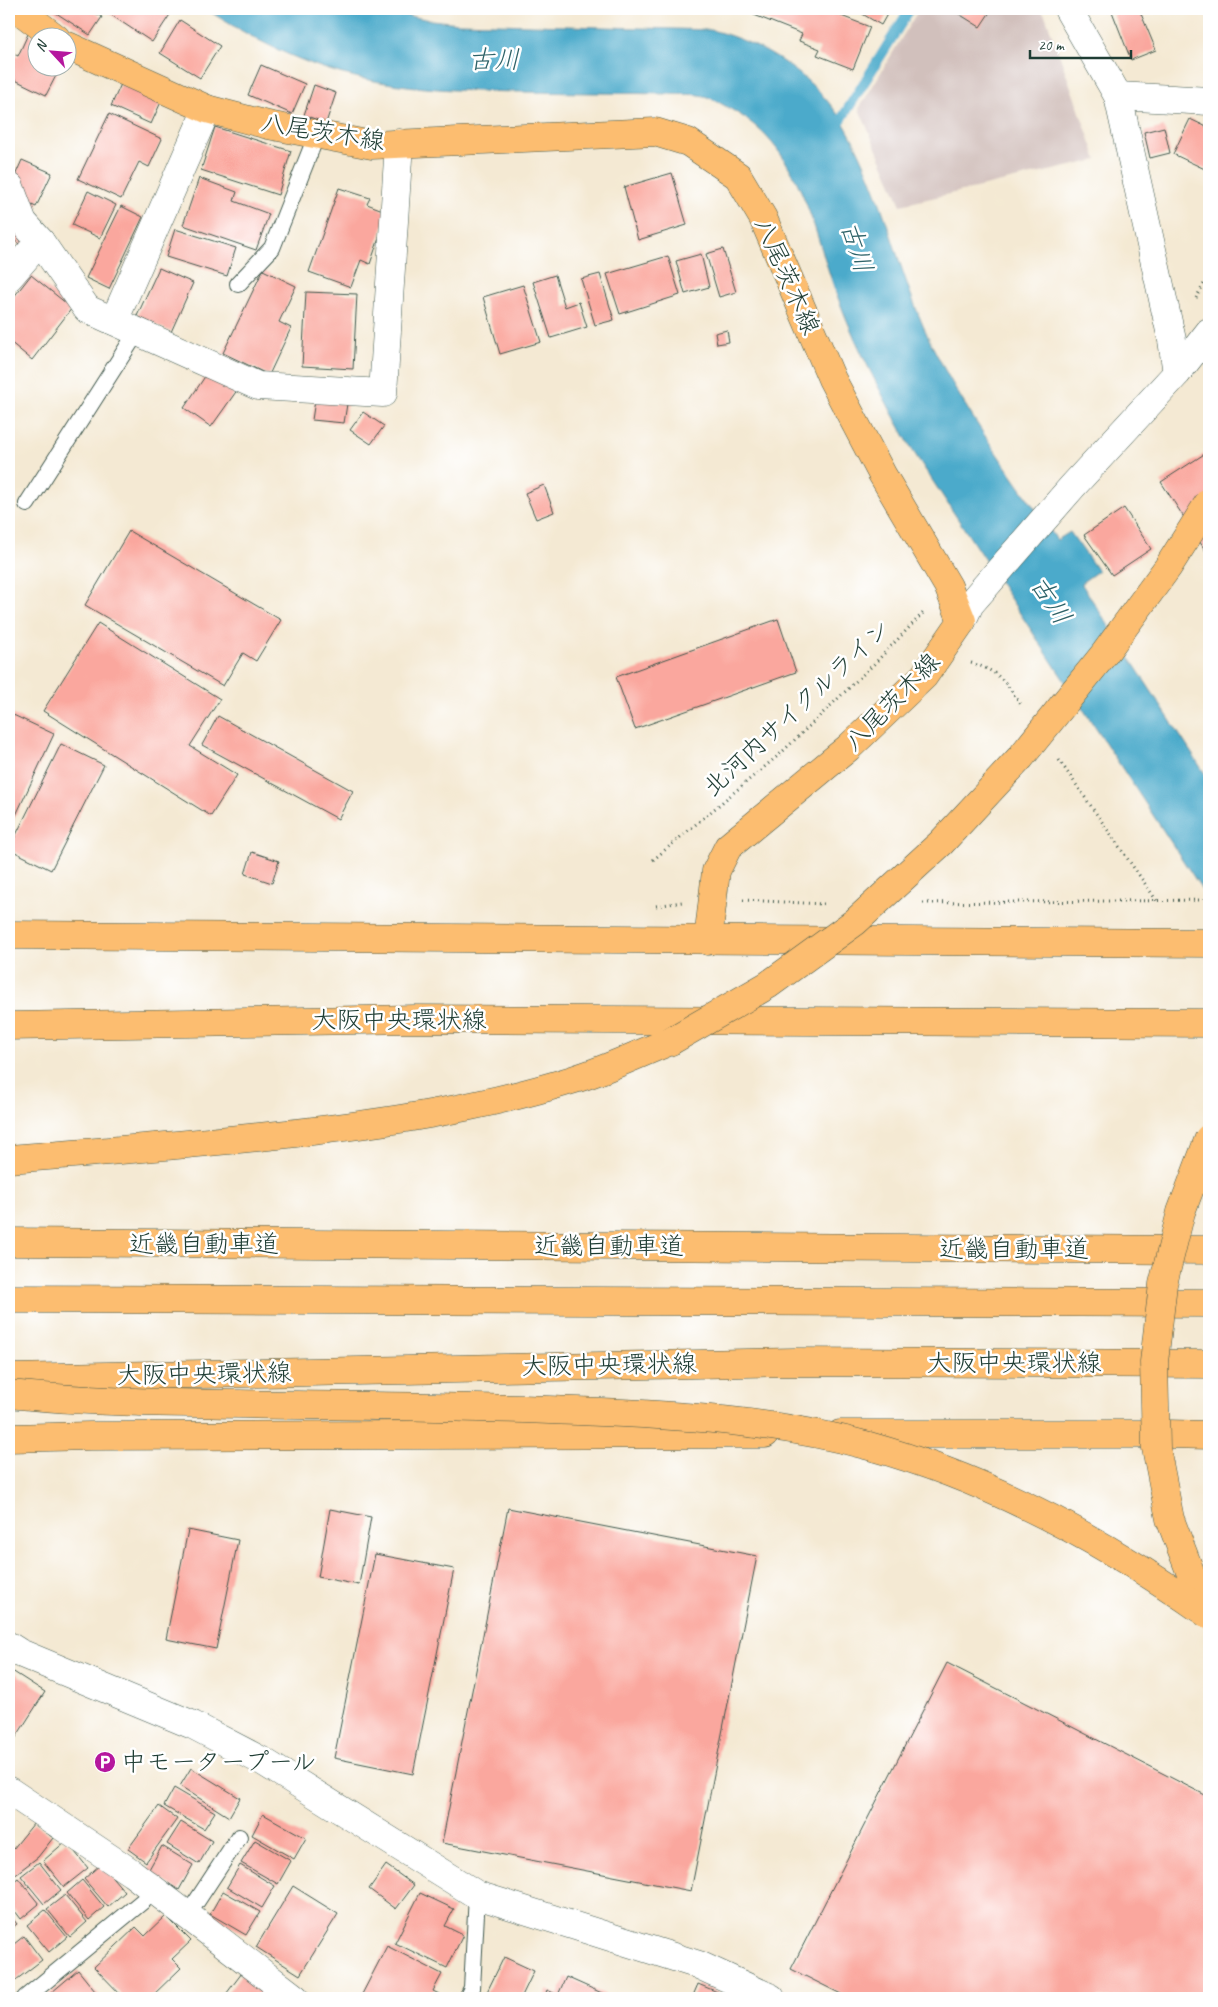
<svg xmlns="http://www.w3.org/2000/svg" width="1218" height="2007" font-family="Caveat,'Klee One',sans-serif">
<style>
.industrial{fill:#d1c0bc}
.water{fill:#4caacb;stroke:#367480}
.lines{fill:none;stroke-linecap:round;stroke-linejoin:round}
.stream{stroke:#4caacb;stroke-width:10}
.building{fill:#faa79e}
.lane-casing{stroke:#3f574c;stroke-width:18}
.street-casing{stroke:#3f574c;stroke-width:29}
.primary-casing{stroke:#3f574c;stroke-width:29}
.highway-casing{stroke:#3f574c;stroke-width:29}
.path{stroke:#3f574c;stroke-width:3;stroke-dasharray:1 4;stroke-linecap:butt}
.lane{stroke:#fff;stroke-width:16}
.street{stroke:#fff;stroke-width:28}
.primary{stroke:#fcbd6f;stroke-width:28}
.highway{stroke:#fcbd6f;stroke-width:28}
.highway-bridge-casing{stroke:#3f574c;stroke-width:29;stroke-linecap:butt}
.highway-bridge{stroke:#fcbd6f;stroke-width:28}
.labels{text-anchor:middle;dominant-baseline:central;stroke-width:5;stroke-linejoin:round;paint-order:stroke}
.street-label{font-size:25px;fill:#1f3d34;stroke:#fff}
.poi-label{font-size:25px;fill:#1f3d34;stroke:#fff;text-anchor:start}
.water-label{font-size:26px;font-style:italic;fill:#2f6369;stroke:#fff}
</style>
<rect width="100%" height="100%" fill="#fff"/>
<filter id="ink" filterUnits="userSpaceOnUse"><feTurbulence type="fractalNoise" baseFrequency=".02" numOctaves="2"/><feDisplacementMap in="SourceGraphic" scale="10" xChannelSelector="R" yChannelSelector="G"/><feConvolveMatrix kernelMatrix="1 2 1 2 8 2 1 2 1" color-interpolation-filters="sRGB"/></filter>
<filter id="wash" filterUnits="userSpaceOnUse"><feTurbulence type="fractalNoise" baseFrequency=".0096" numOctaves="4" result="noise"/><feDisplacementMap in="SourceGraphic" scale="20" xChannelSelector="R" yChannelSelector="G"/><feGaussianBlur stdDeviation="1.12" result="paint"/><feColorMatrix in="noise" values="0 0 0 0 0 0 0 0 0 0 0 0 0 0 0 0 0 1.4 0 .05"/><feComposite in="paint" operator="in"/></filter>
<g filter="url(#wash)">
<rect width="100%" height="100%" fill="#f4e9d3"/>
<polygon class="industrial" points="919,9 1040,9 1045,15 1097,160 901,205 859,109"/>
<path class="water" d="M 206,9 L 372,9 L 431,20 L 459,23 L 711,30 C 765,43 818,79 846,127 C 884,193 897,270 929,339 C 963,410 1012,475 1057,540 L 1070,532 L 1098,571 L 1081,583 L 1209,780 L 1209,900 L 913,451 C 885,401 858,351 838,298 C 812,229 803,151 734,111 C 725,106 716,100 707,97 C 696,93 681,95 669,94 C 621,93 573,93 524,92 C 461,91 405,90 343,74 C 295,61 247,36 206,9 Z"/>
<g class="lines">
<polyline class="stream" points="834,131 910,9"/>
</g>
<g id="blocks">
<g class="building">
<polygon points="50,9 95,9 93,12 102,17 90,35"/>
<polygon points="106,9 164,9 171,13 152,42 105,11"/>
<polygon points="739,9 823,9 870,27 853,69 817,55 820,49 799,41 802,34"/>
<polygon points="854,9 890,9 881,25"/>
<polygon points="951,9 992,9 980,27"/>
<polygon points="1111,9 1139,9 1156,50 1131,60"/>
<polygon points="180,20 220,46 200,78 160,53"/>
<polygon points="28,34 38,38 38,68 60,68 46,95 9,77 9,55 10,52 18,56"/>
<polygon points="261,65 305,84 292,114 248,95"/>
<polygon points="121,84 161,102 151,124 111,106"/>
<polygon points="314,85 336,93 326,123 304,115"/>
<polygon points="109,114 162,139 149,167 139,162 121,199 78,179"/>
<polygon points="1190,119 1209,128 1209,171 1173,154"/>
<polygon points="215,127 291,151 278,195 201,170"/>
<polygon points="1164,127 1170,153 1150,158 1144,132"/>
<polygon points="22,160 52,173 36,207 21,200 14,178"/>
<polygon points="672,173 687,225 638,240 624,187"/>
<polygon points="199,178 237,192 234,201 269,214 256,250 183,225"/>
<polygon points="339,188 370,198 367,204 388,212 370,264 361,260 351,287 309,272"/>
<polygon points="88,191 116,205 100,238 72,225"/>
<polygon points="121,206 143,217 109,289 86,278"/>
<polygon points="9,220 32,237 24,248 9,236"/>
<polygon points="175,229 236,248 227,276 166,257"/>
<polygon points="723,249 736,292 719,297 706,254"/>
<polygon points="701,254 709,287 685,294 676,261"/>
<polygon points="668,256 680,295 620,314 607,274"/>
<polygon points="159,268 193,283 171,332 137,316"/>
<polygon points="263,270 296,286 279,322 291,328 269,375 223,353"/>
<polygon points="600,274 614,320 595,325 581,279"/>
<polygon points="31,275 72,308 32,360 9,341 9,303"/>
<polygon points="555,275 565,307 579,302 587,327 551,338 533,282"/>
<polygon points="523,285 541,342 500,354 483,297"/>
<polygon points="306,292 357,294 353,369 302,366"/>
<polygon points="727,330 729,342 717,344 715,333"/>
<polygon points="210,369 238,389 211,427 184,408"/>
<polygon points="315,400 347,404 344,423 312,420"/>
<polygon points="363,412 384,426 371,444 350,430"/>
<polygon points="1209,451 1209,552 1207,553 1161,482"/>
<polygon points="544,485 554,512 536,519 525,493"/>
<polygon points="1124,508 1151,549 1112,575 1084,535"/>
<polygon points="129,531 281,620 256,661 243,653 223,686 85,605"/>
<polygon points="778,619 796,672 635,729 616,677"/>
<polygon points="98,623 220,699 190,746 237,775 211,816 43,711"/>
<polygon points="9,713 54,734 9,830"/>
<polygon points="218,716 353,791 338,819 202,745"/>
<polygon points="61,744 104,765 51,870 9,849"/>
<polygon points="252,852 279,861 272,883 245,874"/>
<polygon points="508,1508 757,1556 691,1891 442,1843"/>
<polygon points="330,1509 371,1517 359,1585 318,1577"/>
<polygon points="188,1530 238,1540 216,1649 166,1639"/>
<polygon points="375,1554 454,1569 413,1774 334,1758"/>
<polygon points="947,1663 1209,1797 1209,1994 1207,1998 849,1998 791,1969"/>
<polygon points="9,1669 45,1692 13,1742 9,1740"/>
<polygon points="191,1768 240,1798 229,1817 180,1786"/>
<polygon points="174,1788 215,1812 204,1829 164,1806"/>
<polygon points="159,1806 177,1819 146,1862 128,1849"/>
<polygon points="263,1814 306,1838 294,1859 252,1835"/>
<polygon points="181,1822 212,1841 199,1864 167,1844"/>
<polygon points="34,1823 53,1838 38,1857 9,1879 9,1854"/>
<polygon points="255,1840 291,1861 278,1884 241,1863"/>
<polygon points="66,1841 88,1868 64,1887 43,1861"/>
<polygon points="162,1846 193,1865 179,1890 148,1871"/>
<polygon points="39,1862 61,1890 44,1904 21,1876"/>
<polygon points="101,1864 125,1892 108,1907 84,1879"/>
<polygon points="240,1865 275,1886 262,1908 227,1887"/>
<polygon points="386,1865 414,1885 396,1909 369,1889"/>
<polygon points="18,1878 39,1904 21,1919 9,1903 9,1885"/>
<polygon points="82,1880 104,1907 89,1920 67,1893"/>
<polygon points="293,1886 338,1914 300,1975 256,1947"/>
<polygon points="223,1891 260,1912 246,1935 210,1914"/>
<polygon points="420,1893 454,1909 445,1926 463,1935 447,1968 395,1943"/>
<polygon points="65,1895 87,1922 70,1937 47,1909"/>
<polygon points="45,1910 67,1937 49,1952 27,1925"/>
<polygon points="9,1914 17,1924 9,1930"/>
<polygon points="166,1916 191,1941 172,1959 181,1968 150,1998 124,1998 94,1967 136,1927 145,1936"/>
<polygon points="24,1936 42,1960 12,1983 9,1978 9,1948"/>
<polygon points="387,1946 442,1974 433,1991 447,1998 360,1998"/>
<polygon points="504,1957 534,1971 521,1998 484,1998"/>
<polygon points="78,1970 99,1996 97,1998 45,1998"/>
<polygon points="242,1973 275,1998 223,1998"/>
<polygon points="566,1977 613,1998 544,1998 547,1990 558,1995"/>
<polygon points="698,1984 732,1998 692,1998"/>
</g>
</g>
</g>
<g filter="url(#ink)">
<use href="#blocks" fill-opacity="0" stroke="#3f574c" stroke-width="1"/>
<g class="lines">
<g class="lane-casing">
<g id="lane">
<polyline points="238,284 272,248 317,134"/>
<polyline points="27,504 137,332"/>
<polyline points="187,1916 239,1837"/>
<polyline points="25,1998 155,1891"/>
<polyline points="467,1998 472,1988 477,1895"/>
</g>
</g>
<g class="street-casing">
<g id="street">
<polyline points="1068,9 1118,96 1172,340 1177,373"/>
<polyline points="1118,96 1209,101"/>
<polyline points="10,187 23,222 40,241 87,309 258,386 383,393 399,143"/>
<polyline points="9,277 40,241"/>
<polyline points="114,321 207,109"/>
<polyline points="962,621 970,604 1072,487 1177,373 1209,332"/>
<polyline points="9,1646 20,1653 193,1725 264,1762 477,1895 699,1965 771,1998"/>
<polyline points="9,1791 132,1873 295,1998"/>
</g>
</g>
<g class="primary-casing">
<g id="primary">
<polyline points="18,9 56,38"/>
<polyline points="68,46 207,109 268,125 372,145 655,132 688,142 738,176 763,218 832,379 882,474 948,586 962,621 924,676 848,748 728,847 716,871 708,941"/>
<polyline points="9,935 1209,943"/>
<polyline points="9,1026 415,1019 1209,1023"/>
<polyline points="9,1378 794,1362 1209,1364"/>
<polyline points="840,1434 1168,1434 1209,1435"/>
<polyline points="9,1438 90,1436 765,1434"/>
</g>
</g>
<g class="highway-casing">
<g id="highway">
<path d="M 9,1159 C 102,1152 194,1144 287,1134 C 384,1123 479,1109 572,1080 C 606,1070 638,1054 671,1041"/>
<polyline points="9,1242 1209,1250"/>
<polyline points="9,1299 1209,1303"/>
</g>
</g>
<g class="path">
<polyline points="1196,298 1209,275"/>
<path d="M 971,663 C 1000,671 1006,683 1022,706"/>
<polyline points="1059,760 1157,901"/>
<polyline points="653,860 780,754 874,664 924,612"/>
<polyline points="743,900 824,904"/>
<polyline points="923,903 1209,900"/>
<polyline points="656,906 682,902"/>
</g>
<use href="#lane" class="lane"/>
<use href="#street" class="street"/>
<use href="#primary" class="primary"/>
<use href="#highway" class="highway"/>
<g class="highway-bridge-casing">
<g id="highway-bridge">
<polyline points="671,1041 768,985 855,922 941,843 1021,757 1105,653 1168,567 1209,502"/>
<polyline points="1209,1138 1181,1212 1163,1284 1154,1362 1156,1448 1170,1519 1196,1587 1209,1611"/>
<path d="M 9,1394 C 86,1402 163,1403 240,1404 C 353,1406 465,1406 578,1411 C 676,1415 774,1420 869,1446 C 992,1480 1106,1542 1209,1615"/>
</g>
</g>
<use href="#highway-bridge" class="highway-bridge"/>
</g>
</g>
<defs>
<g id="parking-disc" transform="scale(1.125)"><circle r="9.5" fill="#b5179e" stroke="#fff"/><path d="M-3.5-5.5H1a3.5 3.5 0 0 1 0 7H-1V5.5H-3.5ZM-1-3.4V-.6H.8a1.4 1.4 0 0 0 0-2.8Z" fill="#fff"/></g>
</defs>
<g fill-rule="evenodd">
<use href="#parking-disc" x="105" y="1762"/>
</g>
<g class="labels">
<g class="street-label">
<text transform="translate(323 132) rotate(9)">八尾茨木線</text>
<text transform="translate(787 276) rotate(66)">八尾茨木線</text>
<text transform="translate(892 702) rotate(-46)">八尾茨木線</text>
<text transform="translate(797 708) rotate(-43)">北河内サイクルライン</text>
<text x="399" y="1020">大阪中央環状線</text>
<text x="204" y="1244">近畿自動車道</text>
<text x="609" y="1246">近畿自動車道</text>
<text x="1014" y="1249">近畿自動車道</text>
<text x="1014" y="1363">大阪中央環状線</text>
<text transform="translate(609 1365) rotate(-1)">大阪中央環状線</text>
<text transform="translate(204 1374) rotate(-1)">大阪中央環状線</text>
</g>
<g class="poi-label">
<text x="121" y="1762">中モータープール</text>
</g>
<g class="water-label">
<text x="494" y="59">古川</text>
<text transform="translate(857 247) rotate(73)">古川</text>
<text transform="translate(1051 600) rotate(57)">古川</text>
</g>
</g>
<rect width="1218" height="2007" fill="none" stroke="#fff" stroke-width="30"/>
<g transform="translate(52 52) rotate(296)"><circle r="24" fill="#ffffff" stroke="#a5b1ae"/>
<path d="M0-4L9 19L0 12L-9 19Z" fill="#b5179e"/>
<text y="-8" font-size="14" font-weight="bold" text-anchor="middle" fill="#1f3d34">N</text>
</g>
<path d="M1030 50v8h101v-8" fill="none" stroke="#1f3d34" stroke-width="2.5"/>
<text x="1038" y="50" font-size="15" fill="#1f3d34" stroke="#ffffff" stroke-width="4" paint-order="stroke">20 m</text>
</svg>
